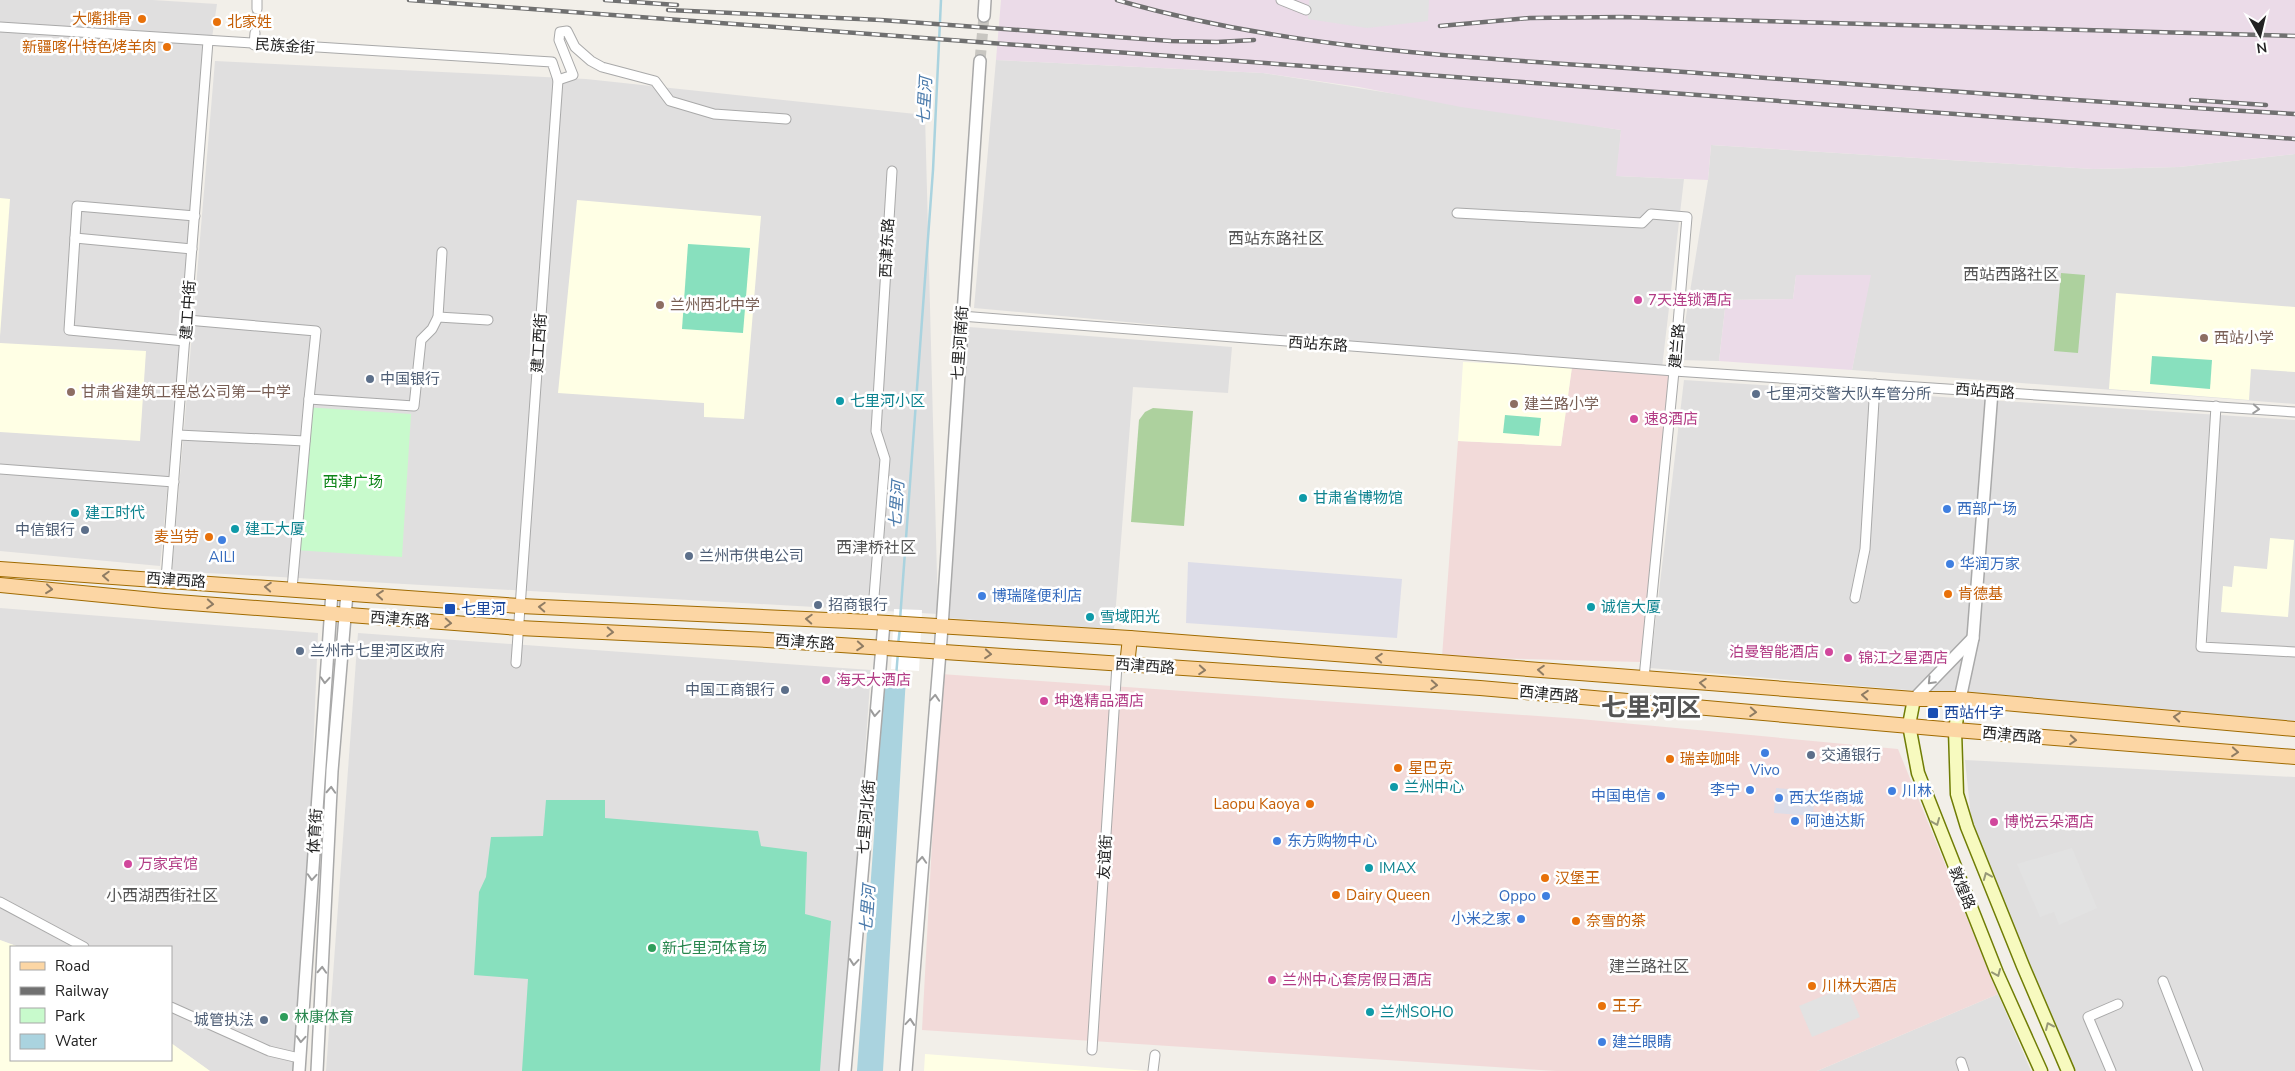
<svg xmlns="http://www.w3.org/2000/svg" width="2295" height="1071" font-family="'Nunito Sans','Noto Sans SC',sans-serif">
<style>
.residential{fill:#e0dfdf}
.commercial{fill:#f2dad9}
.industrial{fill:#ebdbe8}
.education{fill:#ffffe5}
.forest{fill:#add19e}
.park{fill:#c8facc}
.pitch{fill:#88e0be}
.parking{fill:#e2e2e2}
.plaza{fill:#dddde8}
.water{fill:#aad3df}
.pier{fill:#fff}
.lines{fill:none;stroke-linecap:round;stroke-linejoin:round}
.stream{stroke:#aad3df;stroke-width:2.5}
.minor-tunnel{stroke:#c8c6c1;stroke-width:9;stroke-dasharray:9 4.5;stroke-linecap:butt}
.tertiary-tunnel{stroke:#c8c6c1;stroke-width:11;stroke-dasharray:11 5.5;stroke-linecap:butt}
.minor-casing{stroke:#a9a9a9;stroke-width:11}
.tertiary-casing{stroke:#a9a9a9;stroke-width:14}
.secondary-casing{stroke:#707d05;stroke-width:15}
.primary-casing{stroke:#a06b00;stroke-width:16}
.minor{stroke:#fff;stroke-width:9}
.tertiary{stroke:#fff;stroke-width:11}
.secondary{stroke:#f7fabf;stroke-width:12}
.primary{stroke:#fcd6a4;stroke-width:14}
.rail-casing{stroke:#707070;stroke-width:4.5}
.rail{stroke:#fff;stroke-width:2.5;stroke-dasharray:8;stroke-linecap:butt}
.oneway{stroke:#9c9c9c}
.oneway2{stroke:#8f7c63}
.oneway3{stroke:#979978}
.food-dot{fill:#e8710a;stroke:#fff;stroke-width:2}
.hotel-dot{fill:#d1479c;stroke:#fff;stroke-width:2}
.education-dot{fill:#8d6e63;stroke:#fff;stroke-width:2}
.service-dot{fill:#5c6f8a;stroke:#fff;stroke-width:2}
.culture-dot{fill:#0f9aa8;stroke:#fff;stroke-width:2}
.shop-dot{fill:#3f7fe0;stroke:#fff;stroke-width:2}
.transit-dot{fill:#1a4fb4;stroke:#fff;stroke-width:2}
.leisure-dot{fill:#2e9e5b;stroke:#fff;stroke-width:2}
.labels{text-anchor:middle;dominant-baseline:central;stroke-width:5;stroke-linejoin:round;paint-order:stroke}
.food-label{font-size:15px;fill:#c56008;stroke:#fff;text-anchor:start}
.street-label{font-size:15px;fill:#222;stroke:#fff}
.hotel-label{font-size:15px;fill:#b23c85;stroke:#fff;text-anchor:start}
.education-label{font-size:15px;fill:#785e54;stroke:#fff;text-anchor:start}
.service-label{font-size:15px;fill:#4e5e75;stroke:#fff;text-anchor:start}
.culture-label{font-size:15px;fill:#0d838f;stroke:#fff;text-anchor:start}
.park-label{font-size:15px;fill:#0c8416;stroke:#fff}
.shop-label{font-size:15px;fill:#366cbe;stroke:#fff;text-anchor:start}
.transit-label{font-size:15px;fill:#164399;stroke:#fff;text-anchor:start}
.leisure-label{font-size:15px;fill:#27864d;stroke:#fff;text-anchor:start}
.water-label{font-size:16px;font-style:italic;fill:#4a7aab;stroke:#fff}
.neighbourhood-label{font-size:16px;fill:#555;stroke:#fff}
.town-label{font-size:25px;font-weight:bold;fill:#555;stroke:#fff}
</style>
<rect width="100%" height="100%" fill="#f2efe9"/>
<g class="residential">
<polygon points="0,0 153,0 217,4 208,65 160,566 0,551"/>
<polygon points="996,60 1263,73 1621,130 1617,176 1684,179 1662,368 1571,363 974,308"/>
<polygon points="215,61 586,79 925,115 938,614 172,571"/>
<polygon points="1711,145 2093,169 2179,167 2295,154 2295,404 1852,370 1870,275 1796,275 1793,299 1726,300 1719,361 1679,360 1708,180"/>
<polygon points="969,327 1232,347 1228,393 1133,387 1114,630 947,618"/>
<polygon points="1684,380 2295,420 2295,723 1650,668"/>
<polygon points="0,608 318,633 300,1071 210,1071 171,1043 171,947 19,947 0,940"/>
<polygon points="358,633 871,670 842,1071 326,1071"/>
<polygon points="1965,760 2295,777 2295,1071 2073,1071 1974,846"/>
<polygon points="1998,994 2031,1071 1817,1071"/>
</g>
<g class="commercial">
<polygon points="1572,367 1674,371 1640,662 1442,657 1458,441 1561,446"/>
<polygon points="941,674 1580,719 1898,749 1998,994 1817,1071 1556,1071 922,1030"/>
</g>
<g class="industrial">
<polygon points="1001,0 2295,0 2295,154 2179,167 2093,169 1711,145 1708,180 1616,176 1621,130 1461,107 1359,87 1263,73 996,60"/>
<polygon points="1796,275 1871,275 1852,370 1719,361 1726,300 1793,299"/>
</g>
<g class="education">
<polygon points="0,198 10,199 0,336"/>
<polygon points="577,200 761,216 744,419 704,417 704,403 558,393"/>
<polygon points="2116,293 2295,307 2295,372 2251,369 2249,400 2109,389"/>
<polygon points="0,343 146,351 140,441 0,432"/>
<polygon points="1463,362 1572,367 1561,446 1458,441"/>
<polygon points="2270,538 2294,540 2288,617 2221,612 2223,586 2232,587 2234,566 2267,569"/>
<polygon points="0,940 19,947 11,947 11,1060 171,1060 171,1043 210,1071 0,1071"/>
<polygon points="925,1054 1148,1071 924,1071"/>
</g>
<g class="forest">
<polygon points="2061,273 2085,275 2078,353 2054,351"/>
<polygon points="1153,408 1193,411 1184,526 1131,522 1139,420 1145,412"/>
</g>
<polygon class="park" points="304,407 411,414 402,557 294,550"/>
<g class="pitch">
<polygon points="688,244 750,248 743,333 682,329"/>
<polygon points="2152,356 2212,360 2210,389 2150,384"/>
<polygon points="1505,415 1541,418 1539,436 1503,433"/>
<polygon points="546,800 605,800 605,818 758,831 761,846 807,852 805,914 831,921 820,1071 522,1071 528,979 474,975 479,892 486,877 491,837 543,836"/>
</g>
<g class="parking">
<polygon points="1309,0 1429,0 1428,21 1367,28 1308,19"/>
<polygon points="2072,848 2097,908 2059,925 2054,912 2040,917 2017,864"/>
<polygon points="1847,986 1860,1017 1812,1037 1799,1006"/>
</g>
<g class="plaza">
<polygon points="1188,562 1402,579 1397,638 1186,623"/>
<polygon points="1776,788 1815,791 1813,816 1774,813"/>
</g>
<polygon class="water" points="886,674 906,677 883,1071 857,1071 874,836 881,712"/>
<polygon class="pier" points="894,609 922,610 919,671 891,669"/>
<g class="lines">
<g class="stream">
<polyline points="900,620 933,170 941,0"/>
<polyline points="898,645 900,628"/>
<polyline points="896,677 898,652"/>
</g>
<polyline class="minor-tunnel" points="255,33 257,9"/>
<polyline class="tertiary-tunnel" points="980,61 984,16"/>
<g class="minor-casing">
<g id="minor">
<polyline points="1281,0 1306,10"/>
<polyline points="257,9 257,0"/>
<polyline points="0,27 552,62 558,80 516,663"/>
<polyline points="254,45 255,33"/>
<polyline points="558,80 573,75 559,40 560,32 567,31 575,47 591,61 602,67 655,81 670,101 714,114 786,119"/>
<polyline points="1457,213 1642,223 1651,214 1687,217 1674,371 1644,678"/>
<polyline points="75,238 192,249"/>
<polyline points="961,316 1674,371 2295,412"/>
<polyline points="438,317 488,320"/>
<polyline points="187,320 316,331 309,399 414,406 421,340 432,329 438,317 442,252"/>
<polyline points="185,341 69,330 77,206 195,216"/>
<polyline points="2216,406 2201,647 2295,652"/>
<polyline points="178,435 305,441"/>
<polyline points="0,469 174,482"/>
<polyline points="166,579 208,41"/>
<polyline points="292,589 309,399"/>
<polyline points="1855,598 1865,549 1875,384"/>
<polyline points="872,622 885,459 876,431 892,171"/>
<polyline points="0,902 84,947"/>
<polyline points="2163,981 2198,1071"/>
<polyline points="171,1007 269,1051 299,1058"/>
<polyline points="1092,1050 1117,665"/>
<polyline points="1961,1062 1964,1071"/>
<polyline points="1153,1071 1155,1055"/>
<polyline points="2111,1071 2088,1017 2118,1004"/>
</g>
</g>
<g class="tertiary-casing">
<g id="tertiary">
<polyline points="984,16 985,0"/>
<polyline points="1914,699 1973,638"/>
<polyline points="1960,699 1973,638 1992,391"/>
<polyline points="299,1071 332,592"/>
<polyline points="317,1071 332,771 347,593"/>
<polyline points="845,1071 884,623"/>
<polyline points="906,1071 942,627 980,61"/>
</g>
</g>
<g class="secondary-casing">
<g id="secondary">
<polyline points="1914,699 1909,725 1918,773 1997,973 2041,1071"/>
<polyline points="1960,699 1955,730 1957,794 1967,827 2023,966 2068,1071"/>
</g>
</g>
<g class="primary-casing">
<g id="primary">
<polyline points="0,569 520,606 872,622 1130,638 1914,699 1960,699 2295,729"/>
<polyline points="0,585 164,601 519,628 767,640 1480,688 1955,730 2295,757"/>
<polyline points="1127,665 1130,638"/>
</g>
</g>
<use href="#minor" class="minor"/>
<use href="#tertiary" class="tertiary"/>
<use href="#secondary" class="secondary"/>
<use href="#primary" class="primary"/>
<g class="rail-casing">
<g id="rail">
<polyline points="409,0 2295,139"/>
<polyline points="605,0 677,5"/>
<path d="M 1117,0 C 1296,52 1486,58 1671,71 C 1879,86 2087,102 2295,114"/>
<polyline points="668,10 881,20 1171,41 1217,42 1254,40"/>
<polyline points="1440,26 1530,18 1621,17 2295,36"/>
<polyline points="2191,100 2266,105"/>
</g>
</g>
<use href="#rail" class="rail"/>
</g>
<defs><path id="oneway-chevron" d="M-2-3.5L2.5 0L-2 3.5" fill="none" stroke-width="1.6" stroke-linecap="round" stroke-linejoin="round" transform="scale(1.25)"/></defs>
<g class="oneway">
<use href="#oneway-chevron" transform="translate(2256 409) rotate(4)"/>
<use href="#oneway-chevron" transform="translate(325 680) rotate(94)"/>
<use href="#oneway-chevron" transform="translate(1931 681) rotate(134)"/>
<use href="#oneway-chevron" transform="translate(935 698) rotate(-86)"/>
<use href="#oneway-chevron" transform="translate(875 713) rotate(95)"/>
<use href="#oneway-chevron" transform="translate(331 790) rotate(-87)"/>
<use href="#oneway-chevron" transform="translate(922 860) rotate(-86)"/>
<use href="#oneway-chevron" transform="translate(312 877) rotate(94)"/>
<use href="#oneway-chevron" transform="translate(854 962) rotate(95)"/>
<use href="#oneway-chevron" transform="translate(322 970) rotate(-87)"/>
<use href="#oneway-chevron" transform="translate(910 1022) rotate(-85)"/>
<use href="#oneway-chevron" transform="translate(301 1039) rotate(94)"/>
</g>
<g class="oneway2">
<use href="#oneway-chevron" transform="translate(106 576) rotate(-177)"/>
<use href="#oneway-chevron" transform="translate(268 587) rotate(-176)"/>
<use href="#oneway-chevron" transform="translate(49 589) rotate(6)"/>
<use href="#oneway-chevron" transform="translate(380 595) rotate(-175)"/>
<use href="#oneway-chevron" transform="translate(210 604) rotate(4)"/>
<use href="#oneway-chevron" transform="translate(542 607) rotate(-177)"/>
<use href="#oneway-chevron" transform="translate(809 619) rotate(-177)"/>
<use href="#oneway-chevron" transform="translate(448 623) rotate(4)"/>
<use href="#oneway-chevron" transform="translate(610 632) rotate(3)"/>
<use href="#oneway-chevron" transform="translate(860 646) rotate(4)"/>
<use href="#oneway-chevron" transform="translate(988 654) rotate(5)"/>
<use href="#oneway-chevron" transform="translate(1379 658) rotate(-176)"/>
<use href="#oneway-chevron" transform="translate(1202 670) rotate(4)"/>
<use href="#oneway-chevron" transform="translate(1541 670) rotate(-176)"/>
<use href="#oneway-chevron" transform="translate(1703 683) rotate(-176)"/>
<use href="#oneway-chevron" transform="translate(1434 685) rotate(4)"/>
<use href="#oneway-chevron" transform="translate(1865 695) rotate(-176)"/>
<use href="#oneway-chevron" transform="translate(1753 712) rotate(4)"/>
<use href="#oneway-chevron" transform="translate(2177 717) rotate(-175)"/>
<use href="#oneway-chevron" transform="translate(2073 740) rotate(5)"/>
<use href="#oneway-chevron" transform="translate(2235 752) rotate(5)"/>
</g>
<g class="oneway3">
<use href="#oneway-chevron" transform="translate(1936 822) rotate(68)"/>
<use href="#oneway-chevron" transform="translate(1987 876) rotate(-112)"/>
<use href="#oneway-chevron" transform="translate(1997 973) rotate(67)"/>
<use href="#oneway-chevron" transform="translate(2049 1026) rotate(-114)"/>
</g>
<g class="food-dot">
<circle cx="142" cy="19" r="5"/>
<circle cx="217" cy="22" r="5"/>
<circle cx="167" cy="47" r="5"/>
<circle cx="209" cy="537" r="5"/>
<circle cx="1948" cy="594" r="5"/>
<circle cx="1670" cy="759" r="5"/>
<circle cx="1398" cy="768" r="5"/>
<circle cx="1310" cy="804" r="5"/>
<circle cx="1545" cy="878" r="5"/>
<circle cx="1336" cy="895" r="5"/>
<circle cx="1576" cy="921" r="5"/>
<circle cx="1812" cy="986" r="5"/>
<circle cx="1602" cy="1006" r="5"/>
</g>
<g class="hotel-dot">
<circle cx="1638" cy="300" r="5"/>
<circle cx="1634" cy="419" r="5"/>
<circle cx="1829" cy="652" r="5"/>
<circle cx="1848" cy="658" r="5"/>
<circle cx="826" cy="680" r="5"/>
<circle cx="1044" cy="701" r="5"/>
<circle cx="1994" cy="822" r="5"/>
<circle cx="128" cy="864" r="5"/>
<circle cx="1272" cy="980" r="5"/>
</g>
<g class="education-dot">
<circle cx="660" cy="305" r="5"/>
<circle cx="2204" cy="338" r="5"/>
<circle cx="71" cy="392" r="5"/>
<circle cx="1514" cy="404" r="5"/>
</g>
<g class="service-dot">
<circle cx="370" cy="379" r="5"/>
<circle cx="1756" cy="394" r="5"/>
<circle cx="85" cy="530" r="5"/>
<circle cx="689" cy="556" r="5"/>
<circle cx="818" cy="605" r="5"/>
<circle cx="300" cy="651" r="5"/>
<circle cx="785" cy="690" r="5"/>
<circle cx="1811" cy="755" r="5"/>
<circle cx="264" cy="1020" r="5"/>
</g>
<g class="culture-dot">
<circle cx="840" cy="401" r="5"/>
<circle cx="1303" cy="498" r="5"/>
<circle cx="75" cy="513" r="5"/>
<circle cx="235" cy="529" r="5"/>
<circle cx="1591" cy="607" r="5"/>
<circle cx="1090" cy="617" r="5"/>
<circle cx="1394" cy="787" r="5"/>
<circle cx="1369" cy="868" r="5"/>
<circle cx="1370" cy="1012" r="5"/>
</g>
<g class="shop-dot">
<circle cx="1947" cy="509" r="5"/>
<circle cx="222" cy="540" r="5"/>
<circle cx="1950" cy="564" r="5"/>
<circle cx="982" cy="596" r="5"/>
<circle cx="1765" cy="753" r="5"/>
<circle cx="1750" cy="790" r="5"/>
<circle cx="1892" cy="791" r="5"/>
<circle cx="1661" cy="796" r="5"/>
<circle cx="1779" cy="798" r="5"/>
<circle cx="1795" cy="821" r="5"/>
<circle cx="1277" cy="841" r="5"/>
<circle cx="1546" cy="896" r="5"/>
<circle cx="1521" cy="919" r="5"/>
<circle cx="1602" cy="1042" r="5"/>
</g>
<g class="transit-dot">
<rect x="444" y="603" width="12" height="12" rx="2.5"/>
<rect x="1927" y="707" width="12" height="12" rx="2.5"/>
</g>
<g class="leisure-dot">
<circle cx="652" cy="948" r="5"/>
<circle cx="284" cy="1017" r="5"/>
</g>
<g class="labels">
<g class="food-label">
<text x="132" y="19" text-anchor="end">大嘴排骨</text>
<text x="227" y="22">北家姓</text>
<text x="157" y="47" text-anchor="end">新疆喀什特色烤羊肉</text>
<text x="199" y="537" text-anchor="end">麦当劳</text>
<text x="1958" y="594">肯德基</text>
<text x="1680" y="759">瑞幸咖啡</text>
<text x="1408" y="768">星巴克</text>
<text x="1300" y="804" text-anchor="end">Laopu Kaoya</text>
<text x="1555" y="878">汉堡王</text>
<text x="1346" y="895">Dairy Queen</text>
<text x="1586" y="921">奈雪的茶</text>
<text x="1822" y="986">川林大酒店</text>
<text x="1612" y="1006">王子</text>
</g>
<g class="street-label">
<text transform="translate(285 46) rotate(4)">民族金街</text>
<text transform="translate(887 248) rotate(-87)">西津东路</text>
<text transform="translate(188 310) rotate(-86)">建工中街</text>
<text transform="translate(539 343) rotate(-86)">建工西街</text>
<text transform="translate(960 343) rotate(-86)">七里河南街</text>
<text transform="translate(1318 344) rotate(4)">西站东路</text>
<text transform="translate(1677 346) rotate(-85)">建兰路</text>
<text transform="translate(1985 391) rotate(4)">西站西路</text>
<text transform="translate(176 580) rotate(4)">西津西路</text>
<text transform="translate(400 619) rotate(4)">西津东路</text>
<text transform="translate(805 642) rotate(4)">西津东路</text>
<text transform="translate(1145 666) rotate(4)">西津西路</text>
<text transform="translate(1549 694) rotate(5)">西津西路</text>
<text transform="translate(2012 735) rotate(5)">西津西路</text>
<text transform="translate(866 817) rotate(-85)">七里河北街</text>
<text transform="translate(315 831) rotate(-86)">体育街</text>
<text transform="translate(1105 857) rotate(-87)">友谊街</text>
<text transform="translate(1962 888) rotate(68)">敦煌路</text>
</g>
<g class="hotel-label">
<text x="1648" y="300">7天连锁酒店</text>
<text x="1644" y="419">速8酒店</text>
<text x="1819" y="652" text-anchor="end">泊曼智能酒店</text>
<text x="1858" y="658">锦江之星酒店</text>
<text x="836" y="680">海天大酒店</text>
<text x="1054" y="701">坤逸精品酒店</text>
<text x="2004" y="822">博悦云朵酒店</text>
<text x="138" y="864">万家宾馆</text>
<text x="1282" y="980">兰州中心套房假日酒店</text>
</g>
<g class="education-label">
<text x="670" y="305">兰州西北中学</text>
<text x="2214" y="338">西站小学</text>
<text x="81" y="392">甘肃省建筑工程总公司第一中学</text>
<text x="1524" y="404">建兰路小学</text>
</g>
<g class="service-label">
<text x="380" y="379">中国银行</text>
<text x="1766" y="394">七里河交警大队车管分所</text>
<text x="75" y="530" text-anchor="end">中信银行</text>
<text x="699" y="556">兰州市供电公司</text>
<text x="828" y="605">招商银行</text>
<text x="310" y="651">兰州市七里河区政府</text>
<text x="775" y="690" text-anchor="end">中国工商银行</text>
<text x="1821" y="755">交通银行</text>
<text x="254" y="1020" text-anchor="end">城管执法</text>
</g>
<g class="culture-label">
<text x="850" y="401">七里河小区</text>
<text x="1313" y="498">甘肃省博物馆</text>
<text x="85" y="513">建工时代</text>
<text x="245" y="529">建工大厦</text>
<text x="1601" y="607">诚信大厦</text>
<text x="1100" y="617">雪域阳光</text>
<text x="1404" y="787">兰州中心</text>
<text x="1379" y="868">IMAX</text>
<text x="1380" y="1012">兰州SOHO</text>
</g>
<g class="park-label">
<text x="353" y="482">西津广场</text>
</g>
<g class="shop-label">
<text x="1957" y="509">西部广场</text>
<text x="222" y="557" text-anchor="middle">AILI</text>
<text x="1960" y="564">华润万家</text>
<text x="992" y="596">博瑞隆便利店</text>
<text x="1765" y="770" text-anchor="middle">Vivo</text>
<text x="1740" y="790" text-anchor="end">李宁</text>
<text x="1902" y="791">川林</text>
<text x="1651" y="796" text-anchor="end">中国电信</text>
<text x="1789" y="798">西太华商城</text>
<text x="1805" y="821">阿迪达斯</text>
<text x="1287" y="841">东方购物中心</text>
<text x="1536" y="896" text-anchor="end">Oppo</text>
<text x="1511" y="919" text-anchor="end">小米之家</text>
<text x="1612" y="1042">建兰眼睛</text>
</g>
<g class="transit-label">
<text x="461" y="609">七里河</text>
<text x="1944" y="713">西站什字</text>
</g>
<g class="leisure-label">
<text x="662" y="948">新七里河体育场</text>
<text x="294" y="1017">林康体育</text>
</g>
<g class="water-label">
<text transform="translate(925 101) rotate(-87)">七里河</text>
<text transform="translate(897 505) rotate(-86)">七里河</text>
<text transform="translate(868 909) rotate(-86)">七里河</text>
</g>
<g class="neighbourhood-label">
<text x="1276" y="239">西站东路社区</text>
<text x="2011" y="275">西站西路社区</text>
<text x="876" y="548">西津桥社区</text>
<text x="162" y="896">小西湖西街社区</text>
<text x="1649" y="967">建兰路社区</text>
</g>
<g class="town-label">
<text x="1651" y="708">七里河区</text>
</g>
</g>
<rect x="10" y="946" width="162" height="115" fill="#ffffff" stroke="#a7a7a7"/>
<rect x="20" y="962" width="25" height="8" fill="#fcd6a4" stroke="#a7a7a7"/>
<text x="55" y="971" font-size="15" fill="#222222">Road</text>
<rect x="20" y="987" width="25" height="8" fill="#707070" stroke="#a7a7a7"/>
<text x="55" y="996" font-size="15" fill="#222222">Railway</text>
<rect x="20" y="1008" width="25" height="15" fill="#c8facc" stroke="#a7a7a7"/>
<text x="55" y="1021" font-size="15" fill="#222222">Park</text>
<rect x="20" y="1034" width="25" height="15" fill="#aad3df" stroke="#a7a7a7"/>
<text x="55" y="1046" font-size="15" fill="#222222">Water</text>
<g transform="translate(2260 35) rotate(172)" stroke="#ffffff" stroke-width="4" paint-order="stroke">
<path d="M0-4L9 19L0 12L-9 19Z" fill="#222222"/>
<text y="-8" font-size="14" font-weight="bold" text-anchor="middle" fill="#222222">N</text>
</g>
</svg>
